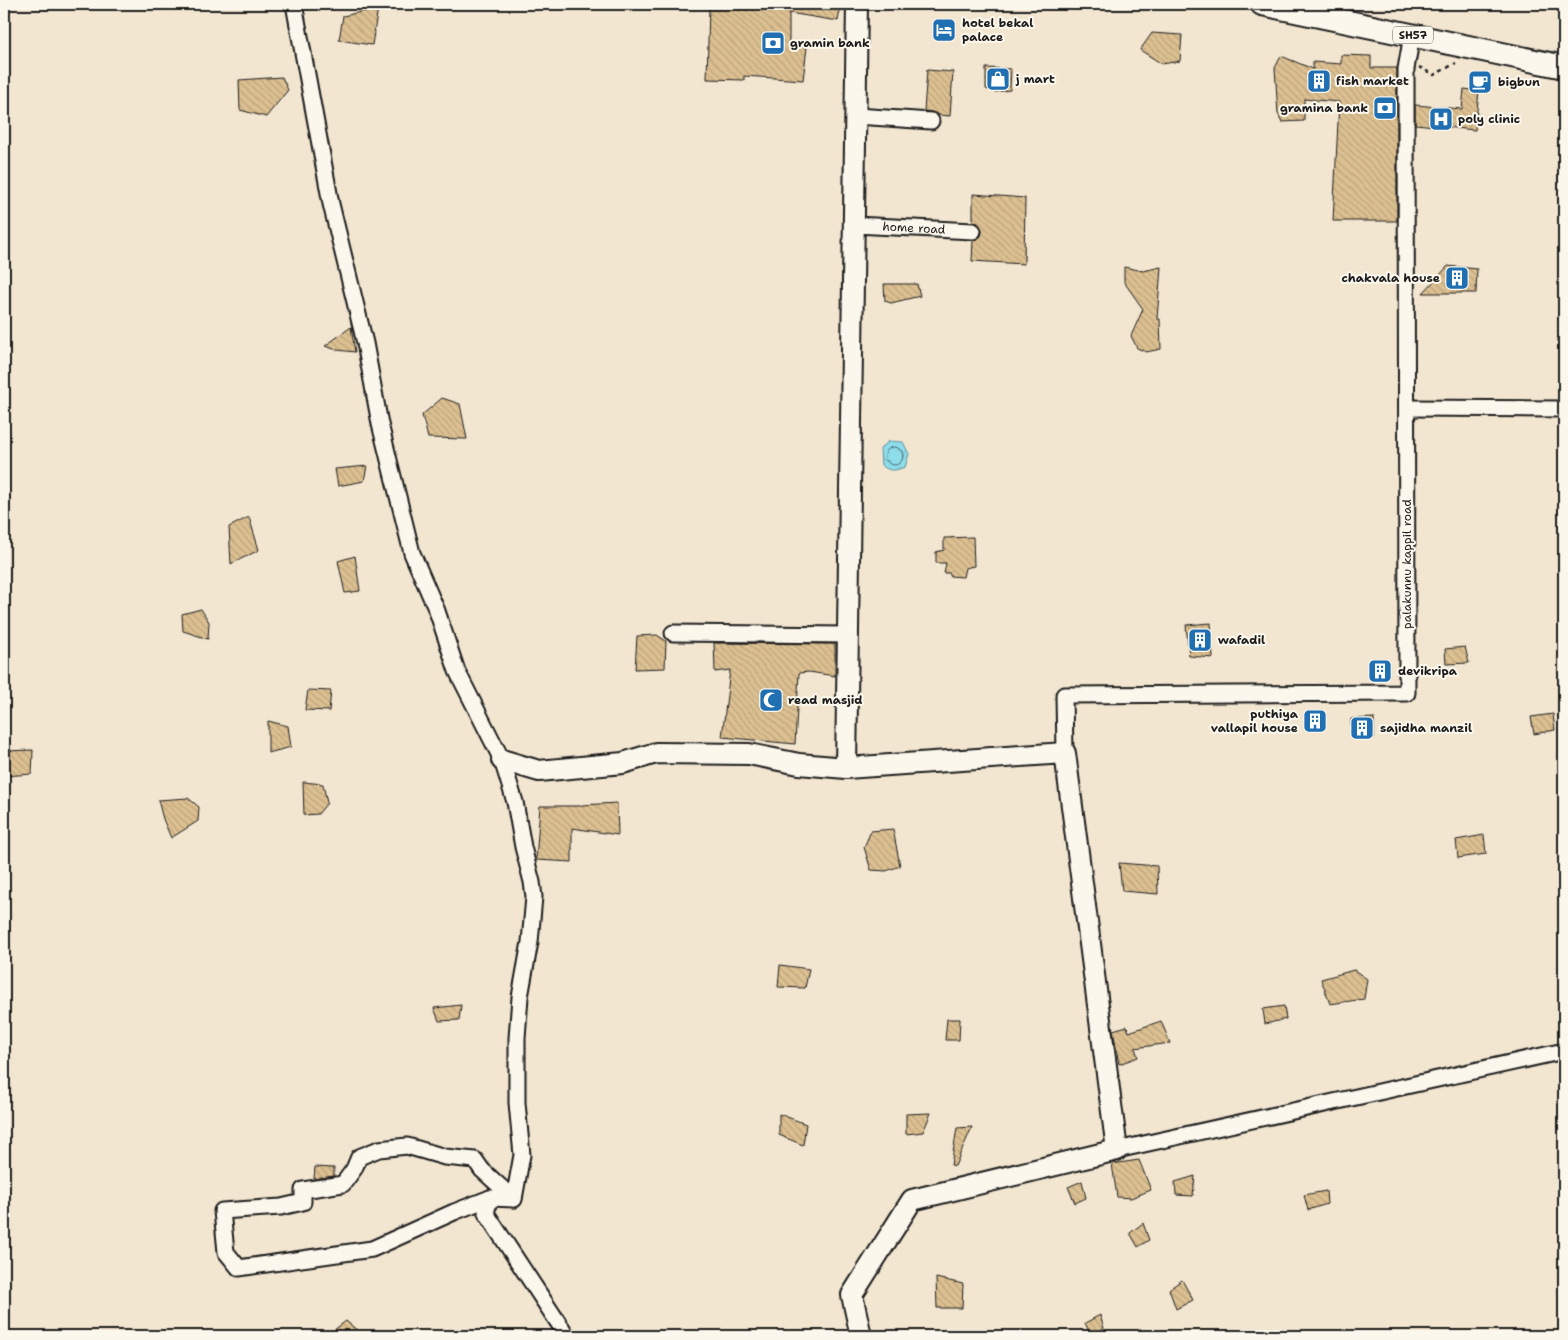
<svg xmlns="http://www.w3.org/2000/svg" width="1568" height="1340" font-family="'Shantell Sans',sans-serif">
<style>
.water{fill:url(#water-ripples);stroke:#609098}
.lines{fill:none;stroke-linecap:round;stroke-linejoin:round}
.shore{stroke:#4a696f;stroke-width:1}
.building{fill:url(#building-back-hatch);stroke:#1c1c1c}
.street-casing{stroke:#1c1c1c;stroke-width:19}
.secondary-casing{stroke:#1c1c1c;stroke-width:24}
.primary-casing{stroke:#1c1c1c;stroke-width:26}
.path{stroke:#1c1c1c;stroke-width:2.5;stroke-dasharray:4 4;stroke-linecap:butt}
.street{stroke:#fbf7ec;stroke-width:15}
.secondary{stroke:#fbf7ec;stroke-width:20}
.primary{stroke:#fbf7ec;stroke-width:22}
.labels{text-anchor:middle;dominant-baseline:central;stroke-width:4;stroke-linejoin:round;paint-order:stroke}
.shield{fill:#fbf7ec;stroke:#5f5e5a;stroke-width:1}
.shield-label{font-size:11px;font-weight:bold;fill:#1c1c1c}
.poi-label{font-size:12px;font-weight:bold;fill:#1c1c1c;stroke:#fbf7ec;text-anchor:start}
.street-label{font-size:12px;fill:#1c1c1c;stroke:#fbf7ec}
</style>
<defs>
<pattern id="water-ripples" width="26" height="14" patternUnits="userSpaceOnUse" patternTransform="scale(1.25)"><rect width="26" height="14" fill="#8eddeb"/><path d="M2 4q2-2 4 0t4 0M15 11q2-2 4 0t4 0" fill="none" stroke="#7abdc9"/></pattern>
<pattern id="building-back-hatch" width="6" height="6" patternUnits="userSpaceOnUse" patternTransform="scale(1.25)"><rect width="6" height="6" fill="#dcc091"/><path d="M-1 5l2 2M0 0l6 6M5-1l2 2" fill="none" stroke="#bca47c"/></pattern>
</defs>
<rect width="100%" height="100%" fill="#f2e6d1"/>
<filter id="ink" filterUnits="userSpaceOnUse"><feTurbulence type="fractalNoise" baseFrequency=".02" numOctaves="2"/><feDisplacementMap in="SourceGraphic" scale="10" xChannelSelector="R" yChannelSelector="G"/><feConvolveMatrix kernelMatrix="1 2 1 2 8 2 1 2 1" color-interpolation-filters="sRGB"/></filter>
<g filter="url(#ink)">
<path class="water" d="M 889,441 L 903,442 L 909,454 L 905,467 C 894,471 890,472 881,465 L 880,449 Z"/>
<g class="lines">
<circle class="shore" cx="894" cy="456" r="9"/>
</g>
<g class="building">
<polygon points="762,4 841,4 838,21 789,13 789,45 807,47 803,80 744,76 744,80 707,79 709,6 762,7"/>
<polygon points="378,8 372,45 339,40 343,16"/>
<polygon points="1152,33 1182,35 1180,61 1162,64 1140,50"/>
<polygon points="1341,55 1371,56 1371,68 1397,68 1397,221 1333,221 1339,102 1304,99 1304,121 1282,122 1278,114 1275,68 1281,56 1313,69 1313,62 1341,64"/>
<polygon points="986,68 1011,69 1010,90 995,92 986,89"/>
<polygon points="927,70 953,72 950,116 938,115 932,112 924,111"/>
<polygon points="282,77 288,90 266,117 240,110 239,80"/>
<polygon points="1464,89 1479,91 1475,130 1415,124 1415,105 1462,109"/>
<polygon points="973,194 1025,198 1024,264 972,261 973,240 981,236 982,231 978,223 973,222"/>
<polygon points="1448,266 1477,269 1476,293 1423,293"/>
<polygon points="1124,267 1143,271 1161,267 1157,319 1160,319 1161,349 1146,352 1137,348 1131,336 1143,309 1124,282"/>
<polygon points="884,284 917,284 920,296 891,303 885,301"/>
<polygon points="351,327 355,352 337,350 325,346"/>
<polygon points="442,398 460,404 467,439 428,438 422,415"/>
<polygon points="367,466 364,481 338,486 335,469"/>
<polygon points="249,517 259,550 231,564 229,527"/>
<polygon points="973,537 974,566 965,568 963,577 950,576 950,573 944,573 946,563 936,563 936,552 944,550 944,538"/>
<polygon points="355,556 360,591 345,593 338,561"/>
<polygon points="201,609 209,622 208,639 183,631 182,614"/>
<polygon points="1211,623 1213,658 1189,656 1186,625"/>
<polygon points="657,635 666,641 665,668 635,669 637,636"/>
<polygon points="714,643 835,644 835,676 809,672 799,673 795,744 722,737 730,670 715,672"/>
<polygon points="1465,647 1469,663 1446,664 1445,649"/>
<polygon points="1388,664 1388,676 1373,677 1372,665"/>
<polygon points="308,690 331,691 329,711 305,710"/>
<polygon points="1322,712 1324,729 1307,730 1308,713"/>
<polygon points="1553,714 1555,730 1534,734 1531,717"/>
<polygon points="1374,718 1374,738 1351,736 1351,719"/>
<polygon points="268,721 288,726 291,747 268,753"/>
<polygon points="33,750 32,774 4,776 4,751"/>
<polygon points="303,782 323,784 327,803 318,814 304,815"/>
<polygon points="188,798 199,807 198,821 171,838 163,819 158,800"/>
<polygon points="617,803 618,835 572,828 572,862 536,860 540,806 582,806 582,805"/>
<polygon points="893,829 900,866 886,871 871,870 864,847 871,831"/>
<polygon points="1484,835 1486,854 1458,858 1456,840"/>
<polygon points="1119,863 1157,866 1158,894 1122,891"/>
<polygon points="780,965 809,969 805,988 778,987"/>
<polygon points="1354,970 1367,979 1364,999 1330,1004 1321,979"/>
<polygon points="461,1005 459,1020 439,1021 434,1008"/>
<polygon points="1284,1006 1286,1019 1265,1024 1263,1009"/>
<polygon points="947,1019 960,1019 959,1040 945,1040"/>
<polygon points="1161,1021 1170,1043 1135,1048 1138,1057 1119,1064 1113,1030 1127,1026 1129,1032"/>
<polygon points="931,1113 923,1132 906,1134 906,1114"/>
<polygon points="779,1114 806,1124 803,1145 779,1135"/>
<polygon points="972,1127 955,1166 951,1165 957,1128"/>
<polygon points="1139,1160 1151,1190 1131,1198 1117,1197 1112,1164"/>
<polygon points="315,1167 334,1168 334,1176 314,1179"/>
<polygon points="1195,1176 1193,1196 1176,1195 1175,1182"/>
<polygon points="1082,1181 1086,1198 1075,1203 1068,1187"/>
<polygon points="1326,1191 1327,1204 1308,1210 1304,1195"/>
<polygon points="1143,1223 1149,1240 1138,1247 1130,1233"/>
<polygon points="936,1278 963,1284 962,1308 937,1308"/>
<polygon points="1182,1280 1193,1300 1176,1309 1169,1289"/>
<polygon points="1100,1315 1104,1328 1091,1335 1085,1323"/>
<polygon points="346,1321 364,1336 326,1336"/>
</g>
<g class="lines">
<g class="street-casing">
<g id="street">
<polyline points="294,4 331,204 365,343 380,424 412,553 437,611 457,671 502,760 515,802 523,847 532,882 534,897 530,942 520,997 517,1038 517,1103 522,1155 514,1199"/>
<polyline points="856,116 931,121"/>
<path id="s1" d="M 855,225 L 973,231"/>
<polyline points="1407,408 1564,409"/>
<polyline points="673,633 847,635"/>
<polyline points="1065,753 1064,695 1407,693 1406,69 1412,35"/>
<polygon points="407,1146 445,1157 475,1160 482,1170 514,1199 490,1198 454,1212 372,1249 239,1268 226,1252 222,1211 281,1207 303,1202 303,1190 343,1184 354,1169 359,1157 379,1149"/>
<polyline points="1117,1150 1564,1051"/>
<polyline points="490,1198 486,1213 567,1336"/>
</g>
</g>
<g class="secondary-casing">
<g id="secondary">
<polyline points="857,4 846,768 1065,753 1117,1150 912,1200 852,1295 861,1336"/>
<polyline points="502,760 539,771 623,763 656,753 749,754 799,764 846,768"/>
</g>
</g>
<g class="primary-casing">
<polyline id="primary" points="1262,4 1564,67"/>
</g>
<polyline class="path" points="1419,67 1434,75 1456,63"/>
<use href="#street" class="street"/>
<use href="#secondary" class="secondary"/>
<use href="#primary" class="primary"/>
</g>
</g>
<defs>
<g id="hotel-square" transform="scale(1.25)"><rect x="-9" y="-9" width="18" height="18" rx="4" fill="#1f6fb2" stroke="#fbf7ec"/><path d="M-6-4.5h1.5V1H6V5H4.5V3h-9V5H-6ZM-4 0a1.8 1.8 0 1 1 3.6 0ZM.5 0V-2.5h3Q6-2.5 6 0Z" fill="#fff"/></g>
<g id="bank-square" transform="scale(1.25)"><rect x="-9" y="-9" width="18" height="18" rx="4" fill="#1f6fb2" stroke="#fbf7ec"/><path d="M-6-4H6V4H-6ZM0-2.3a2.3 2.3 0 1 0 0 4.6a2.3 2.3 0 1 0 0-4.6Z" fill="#fff"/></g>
<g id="shop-square" transform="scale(1.25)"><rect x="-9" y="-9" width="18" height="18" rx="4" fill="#1f6fb2" stroke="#fbf7ec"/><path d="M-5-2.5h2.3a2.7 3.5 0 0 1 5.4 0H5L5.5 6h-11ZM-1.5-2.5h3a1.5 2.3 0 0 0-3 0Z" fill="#fff"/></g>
<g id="building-square" transform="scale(1.25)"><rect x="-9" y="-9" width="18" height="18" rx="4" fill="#1f6fb2" stroke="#fbf7ec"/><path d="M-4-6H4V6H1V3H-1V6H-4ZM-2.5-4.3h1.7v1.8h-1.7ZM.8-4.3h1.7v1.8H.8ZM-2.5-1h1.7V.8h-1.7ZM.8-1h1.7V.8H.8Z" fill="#fff"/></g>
<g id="cafe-square" transform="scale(1.25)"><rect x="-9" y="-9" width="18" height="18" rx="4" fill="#1f6fb2" stroke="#fbf7ec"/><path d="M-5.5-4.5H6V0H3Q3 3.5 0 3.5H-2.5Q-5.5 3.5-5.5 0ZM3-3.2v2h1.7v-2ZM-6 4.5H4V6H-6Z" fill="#fff"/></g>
<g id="hospital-square" transform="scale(1.25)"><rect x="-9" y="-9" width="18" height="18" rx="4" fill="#1f6fb2" stroke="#fbf7ec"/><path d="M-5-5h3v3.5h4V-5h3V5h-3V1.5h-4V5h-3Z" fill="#fff"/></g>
<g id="mosque-square" transform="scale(1.25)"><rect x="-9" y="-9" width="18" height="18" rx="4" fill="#1f6fb2" stroke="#fbf7ec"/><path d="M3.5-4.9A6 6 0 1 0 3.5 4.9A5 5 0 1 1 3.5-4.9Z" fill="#fff"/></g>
</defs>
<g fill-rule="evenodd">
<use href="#hotel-square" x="944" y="30"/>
<use href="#bank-square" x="773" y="43"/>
<use href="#shop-square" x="998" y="79"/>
<use href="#building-square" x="1319" y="81"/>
<use href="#cafe-square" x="1480" y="82"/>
<use href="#bank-square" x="1385" y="108"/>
<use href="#hospital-square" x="1441" y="119"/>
<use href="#building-square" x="1457" y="278"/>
<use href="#building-square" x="1200" y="640"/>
<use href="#building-square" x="1380" y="671"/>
<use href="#mosque-square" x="771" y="700"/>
<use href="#building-square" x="1315" y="721"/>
<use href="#building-square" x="1362" y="728"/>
</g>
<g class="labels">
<rect class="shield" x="1393" y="26.5" width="40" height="17" rx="4"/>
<g class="shield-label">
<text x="1413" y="35">SH57</text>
</g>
<g class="poi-label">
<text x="962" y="23">hotel bekal<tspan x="962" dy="14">palace</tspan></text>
<text x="790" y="43">gramin bank</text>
<text x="1016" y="79">j mart</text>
<text x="1336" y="81">fish market</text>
<text x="1498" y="82">bigbun</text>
<text x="1368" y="108" text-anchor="end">gramina bank</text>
<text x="1458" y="119">poly clinic</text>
<text x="1440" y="278" text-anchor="end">chakvala house</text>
<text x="1218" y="640">wafadil</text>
<text x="1398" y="671">devikripa</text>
<text x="788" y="700">read masjid</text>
<text x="1298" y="714" text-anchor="end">puthiya<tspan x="1298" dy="14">vallapil house</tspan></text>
<text x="1380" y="728">sajidha manzil</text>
</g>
<g class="street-label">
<text stroke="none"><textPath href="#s1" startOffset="59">home road</textPath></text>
<text transform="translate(1407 564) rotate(-90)">palakunnu kappil road</text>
</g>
</g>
<rect width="1568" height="1340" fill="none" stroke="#fbf7ec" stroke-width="20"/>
<rect x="10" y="10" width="1548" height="1320" fill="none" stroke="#1c1c1c" stroke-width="2" filter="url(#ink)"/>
</svg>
